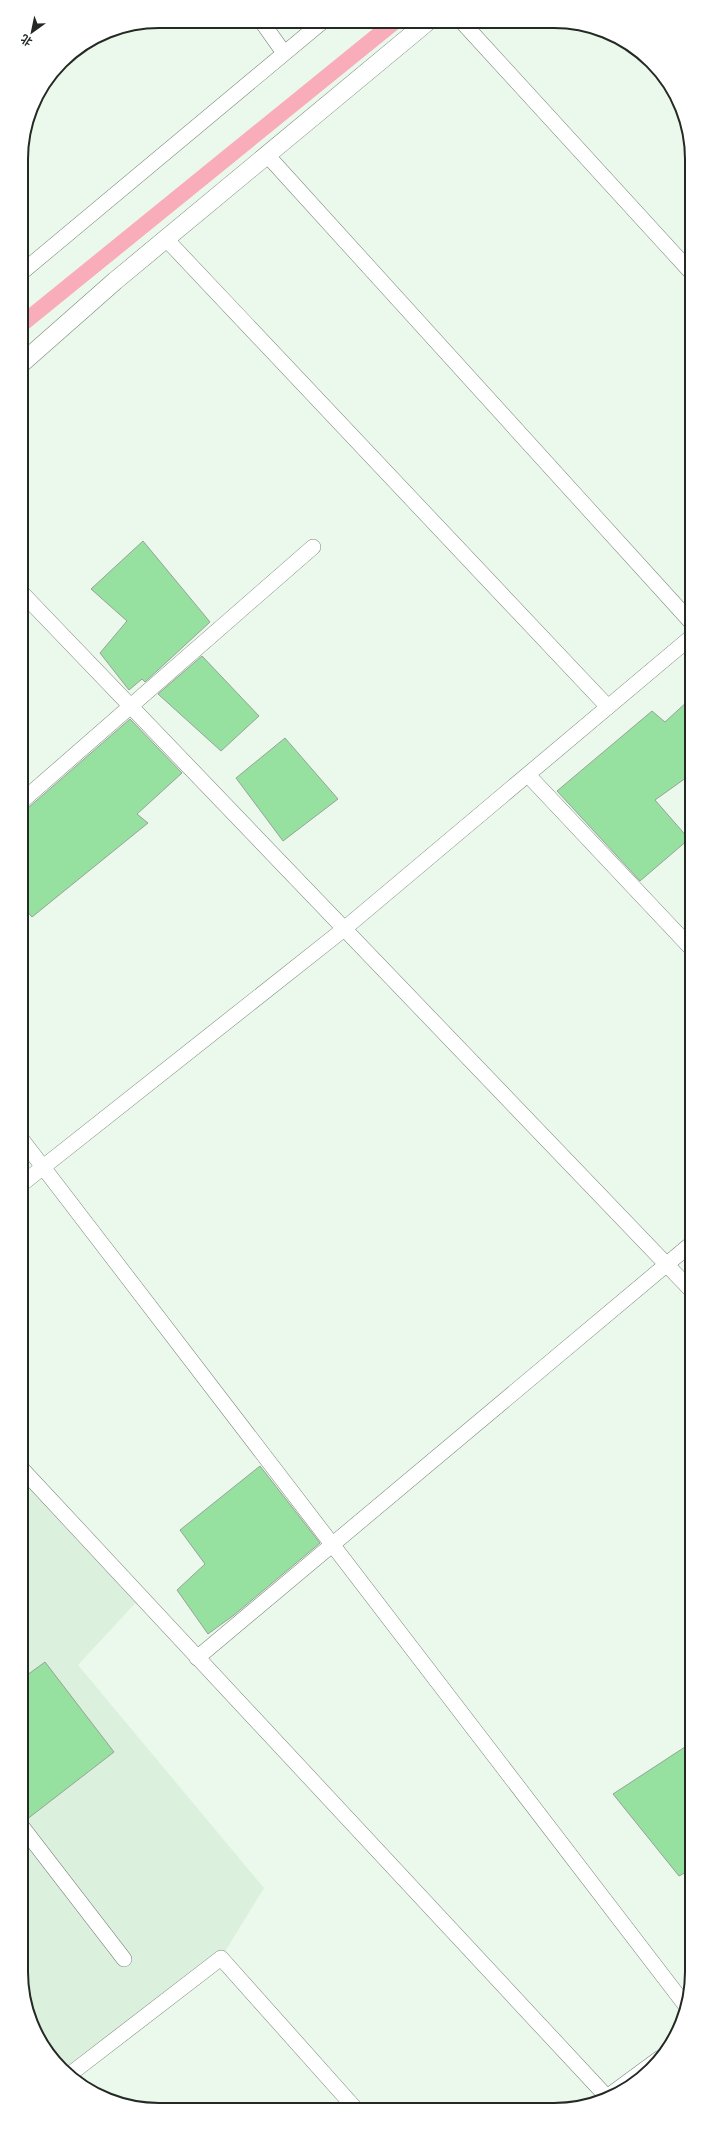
<svg xmlns="http://www.w3.org/2000/svg" width="713" height="2131" font-family="'PT Sans Narrow','Noto Sans SC',sans-serif">
<style>
.built{fill:#dcf0de}
.lines{fill:none;stroke-linecap:round;stroke-linejoin:round}
.canal{stroke:#f9acba;stroke-width:16}
.building{fill:#96e0a0;stroke:#97a398}
.minor-casing{stroke:#7c887d;stroke-width:16}
.tertiary-casing{stroke:#7c887d;stroke-width:19}
.minor{stroke:#fff;stroke-width:15}
.tertiary{stroke:#fff;stroke-width:18}
.rim{fill:none;stroke:#242924;stroke-width:2}
</style>
<rect width="100%" height="100%" fill="#ebf8ec"/>
<polygon class="built" points="23,1470 141,1597 78,1665 264,1888 221,1958 68,2074 62,2070 39,2041 24,1999"/>
<g class="lines">
<polyline class="canal" points="22,324 393,23"/>
</g>
<g class="building">
<polygon points="143,541 210,622 145,682 142,679 129,690 100,653 127,621 91,589"/>
<polygon points="202,656 259,716 221,751 158,694"/>
<polygon points="690,699 690,775 655,800 689,839 640,881 557,791 652,711 665,722"/>
<polygon points="130,719 182,773 137,814 148,823 32,917 22,906 22,810 28,808"/>
<polygon points="285,738 338,799 283,841 236,778"/>
<polygon points="260,1466 320,1543 234,1615 208,1634 177,1590 205,1564 180,1530"/>
<polygon points="45,1662 114,1752 26,1820 23,1819 23,1678"/>
<polygon points="691,1743 692,1869 679,1876 613,1794"/>
</g>
<g class="lines">
<g class="minor-casing">
<g id="minor">
<polyline points="262,22 284,53"/>
<polyline points="463,23 689,270"/>
<polyline points="267,155 690,621"/>
<polyline points="166,239 608,707"/>
<polyline points="21,273 322,22"/>
<polyline points="22,593 691,1290"/>
<polyline points="528,775 690,947"/>
<polyline points="22,801 313,547"/>
<polyline points="23,1141 686,2006"/>
<polyline points="23,1183 344,929 690,638"/>
<polyline points="23,1470 607,2097"/>
<polyline points="197,1658 691,1244"/>
<polyline points="23,1828 124,1959"/>
<polyline points="69,2075 221,1958 354,2107"/>
<polyline points="607,2097 660,2058"/>
</g>
</g>
<g class="tertiary-casing">
<polyline id="tertiary" points="22,363 115,281 426,23"/>
</g>
<use href="#minor" class="minor"/>
<use href="#tertiary" class="tertiary"/>
</g>
<path d="M0 0H713V2131H0ZM159 28H554A131 131 0 0 1 685 159V1972A131 131 0 0 1 554 2103H159A131 131 0 0 1 28 1972V159A131 131 0 0 1 159 28Z" fill="#fff" fill-rule="evenodd"/>
<path class="rim" d="M159 28H554A131 131 0 0 1 685 159V1972A131 131 0 0 1 554 2103H159A131 131 0 0 1 28 1972V159A131 131 0 0 1 159 28Z"/>
<g transform="translate(32 32) rotate(213)" stroke="#ffffff" stroke-width="3" paint-order="stroke">
<path d="M0-3L7 15L0 10L-7 15Z" fill="#242924"/>
<text y="-6" font-size="11" font-weight="bold" text-anchor="middle" fill="#242924">北</text>
</g>
</svg>
